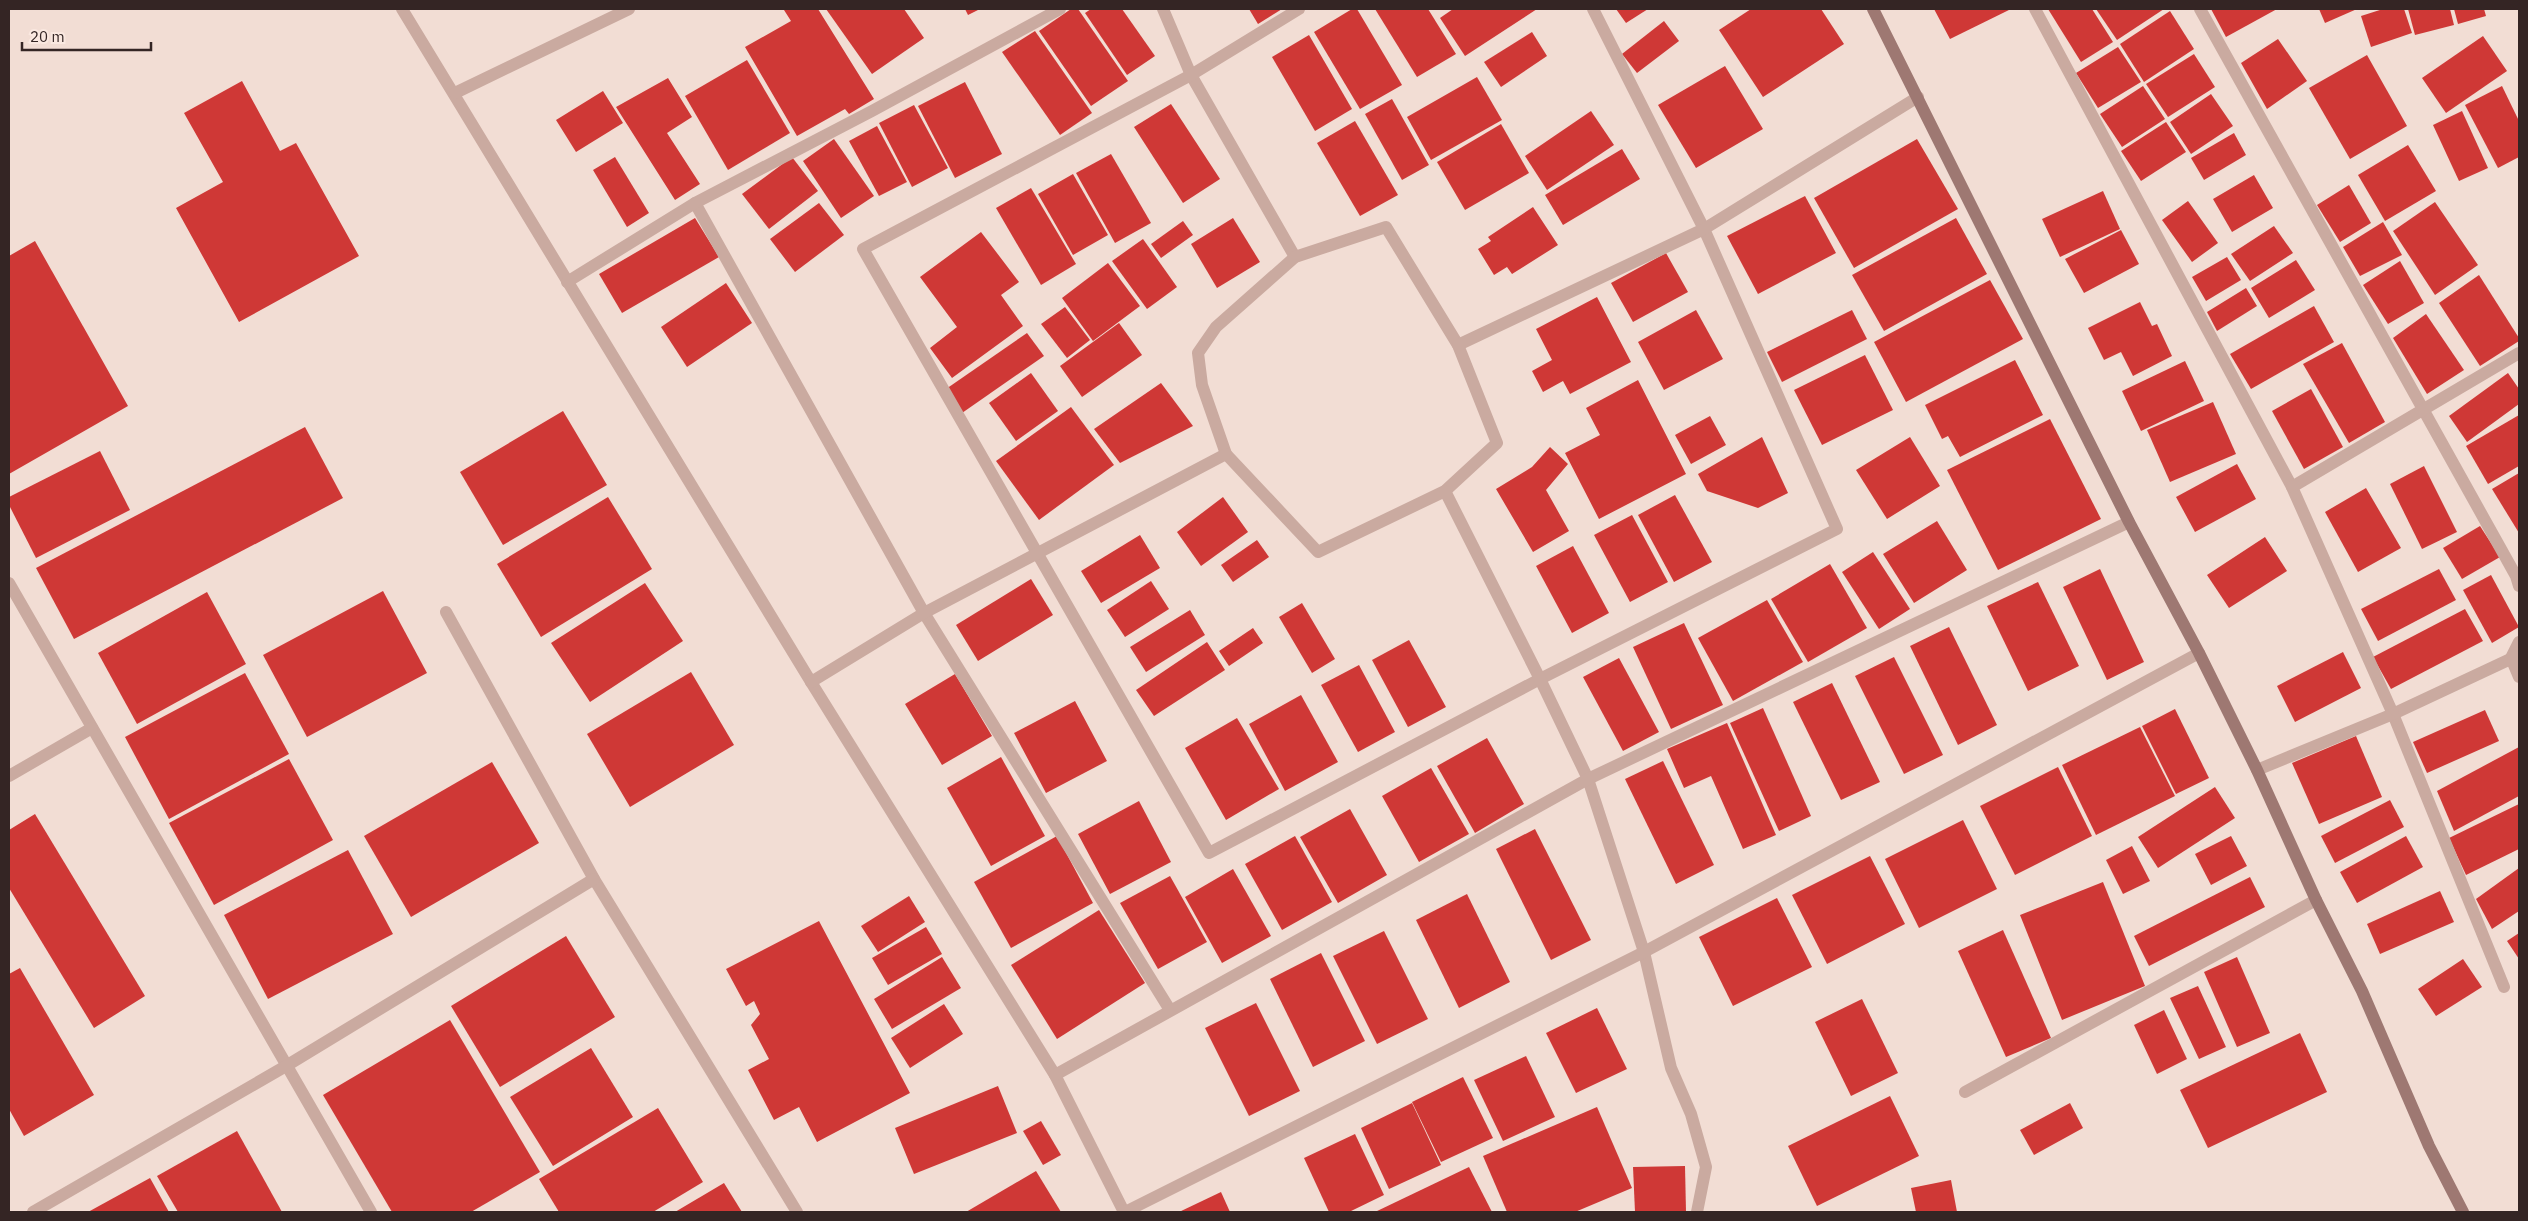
<svg xmlns="http://www.w3.org/2000/svg" width="2528" height="1221" font-family="'IBM Plex Sans',sans-serif">
<style>
.building{fill:#cf3836}
.lines{fill:none;stroke-linecap:round;stroke-linejoin:round}
.street{stroke:#caaaa0;stroke-width:12}
.secondary{stroke:#9e7872;stroke-width:12}
</style>
<rect width="100%" height="100%" fill="#f2ddd4"/>
<g class="building">
<polygon points="787,9 818,9 874,99 849,114 845,109 797,136 745,47 791,21 784,10"/>
<polygon points="826,9 904,9 924,38 872,74"/>
<polygon points="965,9 980,9 968,15"/>
<polygon points="1071,9 1078,9 1128,81 1091,106 1039,31"/>
<polygon points="1091,9 1122,9 1155,56 1127,75 1085,13"/>
<polygon points="1249,9 1282,9 1258,24"/>
<polygon points="1352,9 1357,9 1402,85 1360,109 1314,32"/>
<polygon points="1375,9 1428,9 1456,54 1417,77"/>
<polygon points="1453,9 1537,9 1465,56 1440,18"/>
<polygon points="1616,9 1648,9 1626,23"/>
<polygon points="1751,9 1821,9 1844,44 1763,97 1719,30"/>
<polygon points="1934,9 2011,9 1950,39"/>
<polygon points="2048,9 2092,9 2113,42 2081,62"/>
<polygon points="2096,9 2164,9 2117,40"/>
<polygon points="2211,9 2277,9 2226,37"/>
<polygon points="2319,9 2357,9 2325,23"/>
<polygon points="2383,9 2404,9 2412,33 2371,47 2361,16"/>
<polygon points="2408,9 2450,9 2454,25 2415,35"/>
<polygon points="2454,9 2484,9 2486,16 2458,24"/>
<polygon points="2170,11 2194,49 2144,82 2120,44"/>
<polygon points="1664,21 1679,41 1637,73 1622,54"/>
<polygon points="1035,31 1092,113 1060,135 1002,52"/>
<polygon points="1532,32 1547,56 1501,87 1484,62"/>
<polygon points="1309,35 1352,109 1315,131 1272,57"/>
<polygon points="2483,36 2507,71 2446,113 2422,78"/>
<polygon points="2278,39 2307,81 2267,109 2241,63"/>
<polygon points="2118,47 2141,82 2098,108 2076,73"/>
<polygon points="2194,54 2215,87 2168,117 2146,84"/>
<polygon points="2367,55 2407,126 2350,159 2309,88"/>
<polygon points="747,60 790,133 728,170 685,96"/>
<polygon points="1725,66 1763,129 1696,168 1658,105"/>
<polygon points="1477,77 1502,120 1431,160 1407,117"/>
<polygon points="668,78 692,117 667,133 700,184 675,200 616,107"/>
<polygon points="242,81 280,151 296,143 359,256 239,322 176,208 223,182 184,113"/>
<polygon points="965,82 1002,154 955,178 918,106"/>
<polygon points="2143,86 2165,119 2122,147 2100,114"/>
<polygon points="2502,86 2519,121 2519,157 2498,168 2465,105"/>
<polygon points="603,91 623,123 576,152 556,120"/>
<polygon points="2211,94 2233,126 2191,154 2170,122"/>
<polygon points="1392,99 1429,165 1402,180 1365,114"/>
<polygon points="1171,104 1220,179 1183,203 1134,127"/>
<polygon points="914,105 948,168 912,187 879,123"/>
<polygon points="1591,111 1614,145 1547,190 1525,156"/>
<polygon points="2462,111 2488,168 2459,181 2433,125"/>
<polygon points="1355,121 1398,195 1360,216 1317,143"/>
<polygon points="2166,122 2186,152 2141,181 2121,151"/>
<polygon points="1501,124 1529,173 1465,210 1437,162"/>
<polygon points="877,126 907,182 879,196 849,141"/>
<polygon points="2234,133 2246,155 2204,180 2191,158"/>
<polygon points="834,139 874,196 841,218 803,161"/>
<polygon points="1917,139 1958,209 1854,268 1814,198"/>
<polygon points="2408,145 2436,191 2385,221 2358,175"/>
<polygon points="1622,149 1640,179 1563,225 1545,195"/>
<polygon points="1111,154 1151,223 1115,243 1076,173"/>
<polygon points="615,157 649,213 627,227 593,170"/>
<polygon points="792,157 818,191 769,229 742,194"/>
<polygon points="1073,174 1108,235 1073,255 1038,194"/>
<polygon points="2254,175 2273,208 2232,232 2213,199"/>
<polygon points="2349,185 2371,223 2340,242 2317,205"/>
<polygon points="1031,188 1076,264 1041,285 996,208"/>
<polygon points="2103,191 2120,229 2060,257 2042,219"/>
<polygon points="1805,196 1836,253 1758,294 1727,236"/>
<polygon points="2188,201 2218,243 2192,262 2162,220"/>
<polygon points="2435,202 2478,265 2435,295 2393,231"/>
<polygon points="819,203 844,235 795,272 770,239"/>
<polygon points="1533,207 1558,245 1512,274 1507,267 1494,275 1478,249 1491,241 1488,237"/>
<polygon points="695,218 719,257 622,313 599,274"/>
<polygon points="1233,218 1260,262 1217,288 1191,244"/>
<polygon points="1956,218 1987,274 1884,331 1852,275"/>
<polygon points="1183,221 1193,235 1161,258 1151,244"/>
<polygon points="2383,222 2402,255 2360,276 2343,247"/>
<polygon points="2274,226 2293,253 2250,281 2231,254"/>
<polygon points="2121,230 2139,264 2084,293 2065,259"/>
<polygon points="981,232 1019,282 1001,295 1023,326 952,378 930,348 957,327 920,277"/>
<polygon points="1143,239 1177,287 1147,309 1112,261"/>
<polygon points="35,241 128,406 9,474 9,256"/>
<polygon points="1666,253 1688,292 1633,322 1611,283"/>
<polygon points="2227,257 2241,280 2206,301 2192,277"/>
<polygon points="2296,260 2315,290 2269,318 2251,288"/>
<polygon points="2400,261 2424,303 2388,324 2363,285"/>
<polygon points="1108,263 1140,306 1093,341 1062,298"/>
<polygon points="2479,275 2519,338 2519,341 2480,366 2439,303"/>
<polygon points="1990,280 2023,339 1906,402 1874,342"/>
<polygon points="726,283 752,323 687,367 661,327"/>
<polygon points="2246,288 2257,306 2217,331 2207,312"/>
<polygon points="1597,297 1631,362 1570,394 1563,381 1543,392 1532,371 1552,360 1536,329"/>
<polygon points="2140,302 2152,326 2157,324 2172,356 2133,376 2121,352 2104,360 2088,328"/>
<polygon points="2314,306 2334,342 2251,389 2230,354"/>
<polygon points="1065,307 1090,340 1067,358 1041,324"/>
<polygon points="1696,310 1723,359 1664,390 1638,342"/>
<polygon points="1852,310 1867,339 1782,382 1767,352"/>
<polygon points="2426,314 2464,370 2427,394 2393,338"/>
<polygon points="1119,323 1142,355 1082,397 1060,366"/>
<polygon points="1027,333 1044,356 962,413 946,389"/>
<polygon points="2342,343 2385,422 2349,443 2303,364"/>
<polygon points="1865,355 1893,410 1822,445 1794,390"/>
<polygon points="2015,360 2043,415 1960,457 1948,436 1942,439 1925,405"/>
<polygon points="2185,361 2204,401 2141,431 2122,391"/>
<polygon points="1031,373 1058,411 1016,441 989,403"/>
<polygon points="2508,373 2519,389 2519,404 2467,442 2449,416"/>
<polygon points="1638,380 1686,474 1599,519 1565,453 1600,435 1586,408"/>
<polygon points="1161,383 1193,426 1120,463 1094,429"/>
<polygon points="2311,389 2343,447 2304,469 2272,411"/>
<polygon points="2213,402 2236,454 2170,482 2147,430"/>
<polygon points="1071,407 1114,465 1039,520 996,461"/>
<polygon points="563,411 607,485 503,545 460,472"/>
<polygon points="2519,415 2519,466 2488,484 2466,446"/>
<polygon points="1710,416 1726,445 1691,464 1675,435"/>
<polygon points="2050,419 2101,519 1998,570 1947,470"/>
<polygon points="305,427 343,498 74,639 36,568"/>
<polygon points="1762,437 1788,493 1758,508 1707,491 1698,474"/>
<polygon points="1910,437 1940,486 1887,519 1856,470"/>
<polygon points="1550,447 1568,464 1546,490 1569,531 1533,552 1496,489 1532,467"/>
<polygon points="100,451 130,510 36,558 9,505 9,497"/>
<polygon points="2237,464 2256,499 2195,532 2176,497"/>
<polygon points="2424,466 2457,532 2422,549 2390,484"/>
<polygon points="2519,473 2519,533 2492,489"/>
<polygon points="2366,488 2401,548 2358,572 2325,512"/>
<polygon points="1675,495 1712,562 1674,582 1638,515"/>
<polygon points="608,497 652,569 541,637 497,564"/>
<polygon points="1223,497 1248,532 1201,566 1177,532"/>
<polygon points="1632,515 1668,582 1630,602 1594,535"/>
<polygon points="1937,521 1967,570 1914,603 1883,554"/>
<polygon points="2480,526 2500,557 2462,579 2443,548"/>
<polygon points="1140,535 1160,568 1101,603 1081,571"/>
<polygon points="2265,537 2287,571 2229,608 2207,575"/>
<polygon points="1257,540 1269,557 1233,582 1221,565"/>
<polygon points="1573,546 1609,613 1572,633 1536,566"/>
<polygon points="1873,552 1910,609 1879,629 1842,572"/>
<polygon points="1830,564 1867,628 1808,662 1771,599"/>
<polygon points="2100,569 2144,662 2107,680 2063,587"/>
<polygon points="2439,569 2456,600 2378,641 2361,609"/>
<polygon points="2491,575 2519,627 2492,643 2463,590"/>
<polygon points="1031,579 1053,615 978,661 956,625"/>
<polygon points="1151,581 1169,609 1125,637 1107,610"/>
<polygon points="2038,582 2079,666 2028,691 1987,606"/>
<polygon points="645,583 683,641 590,702 551,643"/>
<polygon points="383,591 427,673 307,737 263,655"/>
<polygon points="207,592 246,664 137,724 98,653"/>
<polygon points="1767,600 1803,662 1733,701 1698,638"/>
<polygon points="1302,603 1335,659 1312,673 1279,617"/>
<polygon points="2465,609 2483,641 2391,689 2373,657"/>
<polygon points="1190,610 1205,635 1146,672 1130,647"/>
<polygon points="1684,623 1723,705 1671,729 1633,647"/>
<polygon points="1949,627 1997,725 1958,745 1910,646"/>
<polygon points="1253,628 1263,643 1229,666 1219,651"/>
<polygon points="1409,640 1446,707 1408,727 1372,660"/>
<polygon points="1207,642 1225,670 1154,716 1136,690"/>
<polygon points="2343,652 2361,688 2295,722 2277,686"/>
<polygon points="1894,657 1943,755 1904,774 1855,676"/>
<polygon points="1619,658 1659,732 1623,751 1583,677"/>
<polygon points="1359,665 1395,732 1358,752 1321,685"/>
<polygon points="691,672 734,745 630,807 587,734"/>
<polygon points="245,673 289,754 169,819 125,737"/>
<polygon points="955,674 992,736 942,765 905,704"/>
<polygon points="1832,683 1880,782 1841,800 1793,702"/>
<polygon points="1301,695 1338,762 1285,791 1249,724"/>
<polygon points="1075,701 1107,761 1046,793 1014,733"/>
<polygon points="1763,708 1811,816 1779,831 1730,723"/>
<polygon points="2175,709 2209,778 2176,794 2142,726"/>
<polygon points="2485,710 2499,741 2427,773 2413,742"/>
<polygon points="1237,718 1279,789 1226,820 1185,748"/>
<polygon points="1727,723 1776,835 1743,849 1711,776 1684,788 1667,749"/>
<polygon points="2140,727 2175,796 2096,835 2062,765"/>
<polygon points="2356,736 2382,797 2319,824 2292,763"/>
<polygon points="1487,738 1524,804 1475,833 1437,766"/>
<polygon points="2519,747 2519,796 2454,831 2437,791"/>
<polygon points="1001,757 1045,836 991,866 947,788"/>
<polygon points="289,759 333,840 214,905 169,823"/>
<polygon points="1663,761 1714,865 1676,884 1625,779"/>
<polygon points="492,762 539,843 411,917 364,836"/>
<polygon points="2058,767 2092,836 2015,875 1980,806"/>
<polygon points="1431,768 1469,834 1419,862 1382,796"/>
<polygon points="2215,787 2235,818 2158,868 2138,837"/>
<polygon points="2390,800 2404,827 2335,863 2321,836"/>
<polygon points="1139,801 1171,862 1110,894 1078,834"/>
<polygon points="2519,804 2519,849 2466,875 2449,838"/>
<polygon points="1350,809 1387,875 1338,903 1300,837"/>
<polygon points="35,814 145,996 94,1028 9,888 9,830"/>
<polygon points="1963,820 1997,889 1919,928 1885,859"/>
<polygon points="1535,829 1591,940 1551,960 1496,849"/>
<polygon points="1057,836 1093,903 1011,948 974,882"/>
<polygon points="1295,836 1332,902 1282,930 1245,864"/>
<polygon points="2231,836 2247,866 2211,885 2195,854"/>
<polygon points="2406,836 2423,867 2357,903 2340,872"/>
<polygon points="2132,846 2150,881 2123,894 2106,860"/>
<polygon points="348,850 393,934 268,999 224,915"/>
<polygon points="1870,856 1905,924 1827,964 1792,895"/>
<polygon points="2519,868 2519,911 2492,929 2476,899"/>
<polygon points="1233,869 1271,936 1222,963 1185,897"/>
<polygon points="1170,876 1207,942 1158,969 1120,903"/>
<polygon points="2250,877 2265,907 2149,966 2134,936"/>
<polygon points="2103,882 2145,986 2062,1020 2020,915"/>
<polygon points="2440,891 2454,922 2380,954 2367,924"/>
<polygon points="1467,894 1510,982 1459,1008 1416,920"/>
<polygon points="909,896 925,922 878,952 861,926"/>
<polygon points="1777,898 1812,967 1733,1006 1699,937"/>
<polygon points="1099,910 1145,983 1057,1039 1011,965"/>
<polygon points="819,921 910,1093 817,1142 799,1107 774,1120 748,1070 769,1059 751,1025 760,1014 754,1001 746,1006 726,969"/>
<polygon points="926,927 942,954 888,985 872,958"/>
<polygon points="2003,930 2051,1038 2006,1057 1958,951"/>
<polygon points="1384,931 1428,1019 1377,1044 1333,956"/>
<polygon points="2519,933 2519,959 2507,941"/>
<polygon points="566,936 615,1017 500,1087 451,1006"/>
<polygon points="1321,953 1365,1041 1313,1067 1270,979"/>
<polygon points="942,957 961,988 892,1029 874,999"/>
<polygon points="2237,957 2270,1033 2237,1047 2204,972"/>
<polygon points="2463,959 2482,987 2436,1016 2418,989"/>
<polygon points="20,968 94,1095 24,1136 9,1109 9,974"/>
<polygon points="2198,986 2226,1047 2199,1059 2170,998"/>
<polygon points="1862,999 1898,1073 1851,1096 1815,1022"/>
<polygon points="1256,1003 1300,1091 1249,1116 1205,1028"/>
<polygon points="944,1004 963,1034 910,1068 891,1038"/>
<polygon points="1597,1008 1627,1069 1576,1093 1546,1033"/>
<polygon points="2164,1010 2187,1059 2157,1074 2134,1025"/>
<polygon points="450,1020 540,1172 471,1212 392,1212 323,1095"/>
<polygon points="2300,1033 2327,1092 2208,1148 2180,1090"/>
<polygon points="591,1048 633,1117 553,1166 510,1097"/>
<polygon points="1526,1056 1555,1117 1503,1141 1474,1080"/>
<polygon points="1463,1077 1493,1138 1441,1162 1412,1102"/>
<polygon points="998,1086 1017,1133 914,1174 895,1128"/>
<polygon points="1890,1096 1919,1156 1817,1206 1788,1146"/>
<polygon points="1412,1103 1441,1165 1389,1189 1361,1128"/>
<polygon points="2070,1103 2083,1128 2034,1155 2020,1130"/>
<polygon points="1597,1107 1632,1188 1575,1212 1507,1212 1483,1156"/>
<polygon points="658,1108 703,1182 653,1212 559,1212 539,1179"/>
<polygon points="1041,1121 1061,1155 1043,1165 1023,1131"/>
<polygon points="237,1131 282,1212 178,1212 157,1176"/>
<polygon points="1355,1134 1384,1195 1349,1212 1329,1212 1304,1158"/>
<polygon points="1685,1166 1686,1212 1635,1212 1633,1167"/>
<polygon points="1469,1167 1492,1212 1375,1212"/>
<polygon points="1036,1171 1061,1212 966,1212"/>
<polygon points="150,1178 169,1212 88,1212"/>
<polygon points="1951,1180 1957,1212 1916,1212 1911,1188"/>
<polygon points="724,1183 742,1212 675,1212"/>
<polygon points="1221,1192 1230,1212 1179,1212"/>
</g>
<g class="lines">
<g class="street">
<polyline points="402,9 811,682 1055,1075 1124,1212"/>
<polyline points="1163,9 1191,75 1295,257"/>
<polyline points="1299,9 1191,75 863,249 1209,853 1540,679 1837,529 1704,229 1593,9"/>
<polyline points="2035,9 2292,487 2393,714 2504,987"/>
<polyline points="2200,9 2516,576 2519,586"/>
<polyline points="455,93 629,9"/>
<polyline points="695,203 924,613 1170,1010"/>
<polygon points="1386,227 1458,345 1497,443 1445,491 1318,552 1226,454 1202,385 1198,353 1216,327 1295,257"/>
<polyline points="567,282 695,203 872,111 1060,9"/>
<polyline points="1458,345 1704,229 1918,97"/>
<polyline points="2292,487 2519,353"/>
<polyline points="1445,491 1540,679 1588,779 1644,952 1671,1068 1691,1114 1706,1167 1697,1212"/>
<polyline points="9,583 371,1212"/>
<polyline points="446,612 594,879 797,1212"/>
<polyline points="2519,642 2511,658 2519,677"/>
<polyline points="811,682 924,613 1226,454"/>
<polyline points="2257,770 2393,714 2519,655"/>
<polyline points="9,776 92,728"/>
<polyline points="1055,1075 1588,779 2129,522"/>
<polyline points="1965,1092 2316,900"/>
<polyline points="33,1212 286,1066 594,879"/>
<polyline points="1125,1212 1644,952 2199,653"/>
</g>
<polyline class="secondary" points="1873,9 2129,522 2199,653 2257,770 2316,900 2362,991 2429,1146 2463,1212"/>
</g>
<rect width="2528" height="1221" fill="none" stroke="#342524" stroke-width="20"/>
<path d="M22 42v8h129v-8" fill="none" stroke="#342524" stroke-width="2.5"/>
<text x="30" y="42" font-size="15" fill="#342524" stroke="#fae8e0" stroke-width="4" paint-order="stroke">20 m</text>
</svg>
